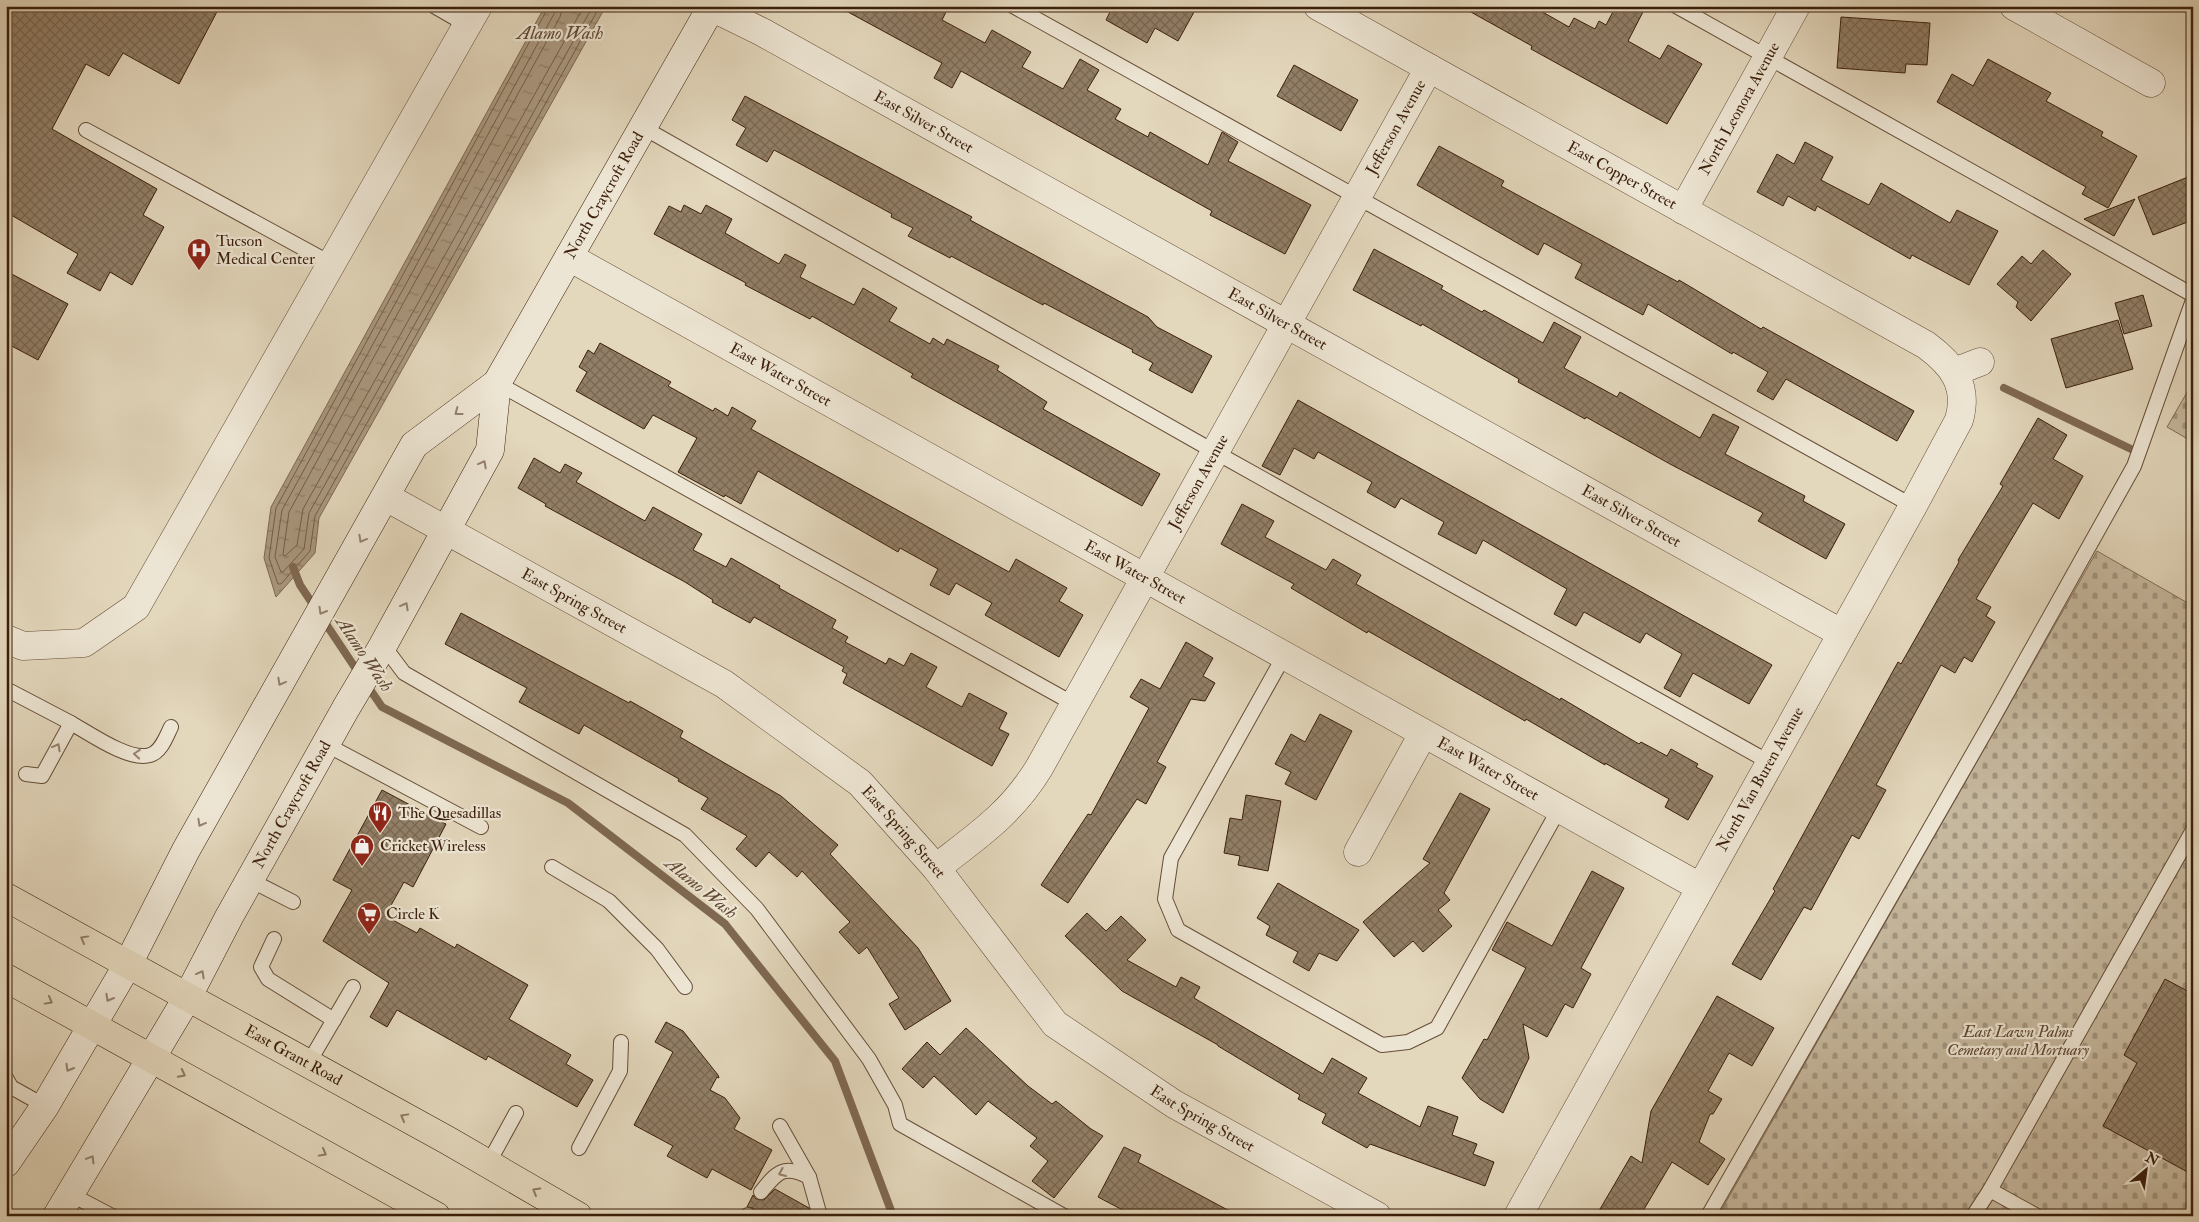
<svg xmlns="http://www.w3.org/2000/svg" width="2199" height="1222" font-family="'IM FELL Double Pica',serif">
<style>
.cemetery{fill:url(#cemetery-stones);stroke:#806c54}
.water{fill:url(#water-ripples);stroke:#7e6851}
.lines{fill:none;stroke-linecap:round;stroke-linejoin:round}
.shore{stroke:#725c46;stroke-width:1}
.stream{stroke:#7e6851;stroke-width:8}
.building{fill:url(#building-cross-hatch);stroke:#3b1f0b}
.service-casing{stroke:#654d37;stroke-width:16}
.minor-casing{stroke:#654d37;stroke-width:29}
.secondary-casing{stroke:#3b1f0b;stroke-width:29}
.primary-casing{stroke:#3b1f0b;stroke-width:29}
.service{stroke:#ede5d3;stroke-width:14}
.minor{stroke:#ede5d3;stroke-width:28}
.secondary{stroke:#ede5d3;stroke-width:28}
.primary{stroke:#e3d7bc;stroke-width:28}
.oneway{stroke:#94826f}
.oneway2{stroke:#8f7b64}
.labels{text-anchor:middle;dominant-baseline:central;stroke-width:4.5;stroke-linejoin:round;paint-order:stroke}
.street-label{font-size:16px;fill:#3b1f0b;stroke:#ede5d3}
.poi-label{font-size:16px;fill:#3b1f0b;stroke:#ede5d3;text-anchor:start}
.park-label{font-size:16px;font-style:italic;fill:#5e4530;stroke:#ede5d3}
.water-label{font-size:18px;font-style:italic;fill:#624934;stroke:#ede5d3}
</style>
<defs>
<pattern id="cemetery-stones" width="16" height="16" patternUnits="userSpaceOnUse" patternTransform="scale(1.25)"><rect width="16" height="16" fill="#c6b89e"/><path d="M2 7V4a2 2 0 0 1 4 0v3zM10 15v-3a2 2 0 0 1 4 0v3z" fill="#a2957f"/></pattern>
<pattern id="water-ripples" width="26" height="14" patternUnits="userSpaceOnUse" patternTransform="scale(1.25)"><rect width="26" height="14" fill="#aa9880"/><path d="M2 4q2-2 4 0t4 0M15 11q2-2 4 0t4 0" fill="none" stroke="#8c7b67"/></pattern>
<pattern id="building-cross-hatch" width="8" height="8" patternUnits="userSpaceOnUse" patternTransform="scale(1.25)"><rect width="8" height="8" fill="#927f67"/><path d="M0 0l8 8M0 8l8-8" fill="none" stroke="#786753"/></pattern>
</defs>
<rect width="100%" height="100%" fill="#e3d7bc"/>
<filter id="stains"><feTurbulence type="fractalNoise" baseFrequency=".004" numOctaves="4"/><feColorMatrix values="0 0 0 0 .2 0 0 0 0 .09 0 0 0 0 .02 0 0 0 .5 -.17"/></filter>
<radialGradient id="worn" r=".72"><stop offset=".6" stop-color="#630" stop-opacity="0"/><stop offset="1" stop-color="#630" stop-opacity=".3"/></radialGradient>
<g class="cemetery">
<polygon points="2193,382 2193,442 2167,427"/>
<polygon points="2097,551 2193,606 2193,1216 1718,1216"/>
</g>
<polygon class="water" points="545,6 606,6 319,518 315,553 276,597 264,558 271,507"/>
<g class="lines">
<g class="shore">
<polyline points="549,6 276,508 269,558 278,584 281,584 310,551 315,516 600,6"/>
<polyline points="555,6 554,14 282,510 275,557 281,572 283,572 304,549 309,513 593,6"/>
<polyline points="563,6 560,17 289,512 283,554 285,556 297,545 303,509 584,6"/>
</g>
<g class="stream">
<polyline points="2004,388 2133,450"/>
<polyline points="293,567 300,585 316,609"/>
<polyline points="322,618 360,675"/>
<polyline points="367,685 382,707 568,803 725,924 835,1061 893,1216"/>
</g>
</g>
<g class="building">
<polygon points="6,6 220,6 179,84 123,53 109,76 86,64 52,129 157,189 143,215 164,227 132,285 110,272 100,291 67,273 78,254 6,212"/>
<polygon points="837,6 949,6 942,20 985,43 992,30 1031,52 1022,67 1063,89 1080,59 1099,70 1087,90 1121,109 1115,119 1148,137 1150,132 1208,165 1222,132 1238,142 1228,161 1311,205 1285,254 1210,215 1212,211 961,71 952,88 934,78 942,63"/>
<polygon points="1113,6 1184,6 1194,12 1178,41 1155,28 1147,43 1106,20"/>
<polygon points="1460,6 1532,6 1569,27 1574,18 1595,29 1599,21 1606,25 1616,6 1646,6 1628,41 1660,59 1668,45 1702,64 1667,124 1531,49 1532,46"/>
<polygon points="1841,17 1930,23 1927,65 1906,64 1905,73 1837,68"/>
<polygon points="1988,59 2051,93 2046,101 2103,132 2101,136 2137,156 2108,208 2082,194 2086,187 1937,102 1952,74 1973,86"/>
<polygon points="1294,65 1358,100 1341,131 1277,96"/>
<polygon points="745,96 972,217 970,220 1148,317 1157,327 1212,356 1192,393 1149,370 1153,363 1132,352 1133,350 1044,303 1043,305 951,256 950,258 908,236 913,228 891,217 892,214 795,161 774,150 767,162 736,145 746,128 732,120"/>
<polygon points="1805,142 1833,157 1821,180 1869,205 1881,183 1950,223 1957,210 1998,231 1969,285 1912,255 1910,259 1817,206 1815,211 1788,196 1783,206 1757,192 1777,154 1794,164"/>
<polygon points="1439,146 1504,181 1501,186 1678,282 1679,280 1761,329 1763,327 1914,411 1897,441 1786,379 1773,400 1757,391 1768,372 1733,352 1732,354 1648,304 1643,315 1575,278 1582,264 1544,243 1538,255 1417,185"/>
<polygon points="2193,175 2193,220 2153,235 2138,197"/>
<polygon points="2135,199 2114,236 2084,219"/>
<polygon points="684,205 701,214 706,205 732,219 725,233 779,264 785,254 806,265 800,277 854,305 863,288 897,308 889,321 930,344 933,338 944,345 947,339 999,366 997,370 1047,402 1043,409 1160,474 1142,506 911,377 913,374 812,316 810,319 745,285 746,283 654,234 669,206 681,212"/>
<polygon points="1374,249 1443,286 1441,289 1482,312 1484,310 1543,343 1554,322 1581,337 1564,368 1617,397 1620,392 1700,438 1713,414 1739,427 1725,454 1805,496 1803,501 1845,524 1826,559 1758,521 1763,513 1670,464 1586,417 1585,419 1518,382 1519,379 1422,324 1421,326 1353,290"/>
<polygon points="2043,250 2071,274 2031,321 2016,307 2018,302 1997,284 2022,256 2031,264"/>
<polygon points="6,271 68,304 38,360 6,343"/>
<polygon points="2143,295 2152,326 2124,334 2115,303"/>
<polygon points="2118,320 2133,369 2066,388 2051,339"/>
<polygon points="600,343 671,382 668,386 713,411 715,408 728,416 732,407 756,421 751,429 1009,572 1016,559 1067,588 1059,601 1083,615 1059,657 985,615 992,603 956,583 949,595 930,585 938,569 900,548 898,552 758,471 741,504 725,495 724,497 678,472 697,438 653,415 644,429 576,391 587,372 579,367 588,350 594,354"/>
<polygon points="1298,400 1772,665 1749,704 1693,673 1680,697 1664,688 1682,654 1646,633 1640,643 1584,612 1576,626 1554,614 1567,589 1483,540 1476,554 1438,534 1444,522 1401,498 1395,508 1367,492 1372,482 1318,452 1314,459 1294,448 1280,475 1262,466"/>
<polygon points="2038,418 2067,435 2053,459 2083,476 2059,519 2033,503 1976,599 1991,607 1986,616 1995,622 1972,662 1964,657 1955,673 1941,665 1876,785 1886,790 1859,839 1852,835 1811,910 1804,907 1761,980 1732,964 1775,891 1773,889 1898,662 1901,664 1959,562 1958,560 2003,486 2000,484"/>
<polygon points="534,458 560,473 565,464 582,473 576,482 645,521 653,507 702,534 693,550 726,567 731,558 780,586 779,588 836,620 832,628 848,637 845,642 886,664 889,658 904,666 911,653 937,667 926,687 962,707 969,693 1007,713 999,729 1009,734 992,766 843,683 847,674 842,671 844,667 754,617 750,623 712,602 713,600 685,582 545,506 546,504 518,488"/>
<polygon points="1242,504 1274,521 1265,537 1326,570 1333,559 1361,575 1356,584 1560,700 1561,698 1639,744 1641,742 1667,756 1671,749 1698,764 1696,767 1713,776 1688,820 1665,807 1669,799 1605,763 1605,765 1526,719 1525,721 1368,631 1367,633 1291,588 1294,584 1221,544"/>
<polygon points="461,613 629,703 630,701 683,731 680,737 781,796 838,845 830,854 918,948 951,1001 905,1030 889,1004 899,998 867,947 859,954 839,932 850,922 802,871 797,877 769,852 756,867 736,849 747,836 701,809 708,798 678,781 679,779 584,725 579,734 519,702 527,688 445,644"/>
<polygon points="1186,642 1213,658 1203,676 1215,683 1205,701 1191,699 1157,762 1166,767 1146,804 1137,799 1068,903 1041,885 1088,814 1091,815 1149,708 1130,697 1141,679 1160,689"/>
<polygon points="1320,714 1352,731 1316,800 1285,784 1291,772 1275,764 1291,734 1305,742"/>
<polygon points="382,790 446,824 413,887 404,882 385,916 417,933 420,928 455,948 457,944 528,985 509,1019 571,1055 566,1064 593,1080 577,1107 488,1056 486,1060 397,1010 387,1027 370,1017 389,983 323,941 352,890 333,880"/>
<polygon points="1460,793 1490,809 1444,893 1450,900 1438,910 1452,926 1423,952 1413,941 1394,957 1363,922 1430,863 1423,859"/>
<polygon points="1246,795 1281,801 1268,871 1238,865 1240,856 1224,853 1230,818 1242,820"/>
<polygon points="1592,871 1624,888 1581,968 1591,974 1573,1008 1565,1004 1547,1037 1523,1024 1529,1058 1503,1113 1480,1099 1462,1078 1484,1039 1487,1040 1526,968 1492,950 1507,922 1552,946"/>
<polygon points="1278,883 1359,930 1337,961 1319,953 1309,971 1293,962 1298,952 1266,935 1270,926 1257,918"/>
<polygon points="1087,913 1106,931 1121,916 1146,940 1127,960 1176,987 1181,977 1200,987 1194,998 1323,1074 1332,1058 1367,1078 1358,1093 1420,1127 1428,1106 1458,1117 1452,1135 1477,1144 1473,1154 1494,1162 1485,1186 1370,1144 1367,1148 1322,1123 1326,1114 1298,1099 1300,1095 1218,1046 1218,1045 1122,991 1065,936"/>
<polygon points="2165,979 2193,994 2193,1175 2103,1126 2137,1063 2124,1055"/>
<polygon points="1717,996 1774,1028 1752,1066 1729,1053 1708,1091 1722,1099 1713,1114 1710,1114 1699,1142 1725,1159 1708,1185 1672,1162 1640,1216 1596,1216 1631,1156 1642,1163 1651,1111"/>
<polygon points="666,1022 683,1031 718,1075 719,1078 717,1077 710,1090 725,1098 740,1118 734,1129 772,1150 751,1190 712,1169 707,1178 667,1156 673,1146 634,1125 673,1052 655,1042"/>
<polygon points="966,1028 1028,1086 1052,1104 1056,1101 1091,1129 1103,1136 1054,1198 1032,1181 1048,1161 1030,1146 1037,1138 988,1101 976,1115 934,1076 923,1088 902,1069 927,1042 940,1055"/>
<polygon points="1124,1147 1141,1155 1138,1162 1239,1216 1134,1216 1098,1197"/>
<polygon points="775,1189 809,1208 811,1216 757,1216 753,1208 747,1207 753,1195 756,1199 764,1200"/>
</g>
<g class="lines">
<g class="service-casing">
<g id="service">
<polyline points="434,6 467,25"/>
<polyline points="1013,6 1913,506"/>
<polyline points="1676,6 2193,295"/>
<polyline points="644,128 1215,452 1769,762"/>
<polyline points="86,130 332,264"/>
<polyline points="497,383 1074,704"/>
<polyline points="383,645 404,673 685,835 757,909 869,1059 895,1105 900,1124 1064,1216"/>
<polyline points="1284,656 1171,858 1165,899 1178,930 1382,1045 1408,1042 1437,1028 1559,809"/>
<polyline points="6,689 71,723 42,776 26,774"/>
<path d="M 71,723 C 89,733 130,762 150,755 C 161,752 166,737 171,727"/>
<polyline points="327,745 481,827"/>
<polyline points="552,867 609,901 657,949 685,987"/>
<polyline points="250,880 293,902"/>
<polyline points="274,939 261,967 268,979 334,1020"/>
<polyline points="308,1064 353,987"/>
<polyline points="6,1078 11,1087 45,1106"/>
<polyline points="780,1126 809,1177 820,1216"/>
<polyline points="579,1148 620,1071 621,1042"/>
<polyline points="488,1164 516,1113"/>
<polyline points="1990,1190 2037,1216"/>
<path d="M 761,1192 C 777,1172 784,1164 809,1177"/>
<polyline points="70,1194 112,1216"/>
<polyline points="748,1216 748,1215"/>
<polyline points="1708,1216 1992,720 2134,466 2193,300"/>
<polyline points="1973,1216 1990,1190 2193,830"/>
</g>
</g>
<g class="minor-casing">
<g id="minor">
<path id="s1" d="M 709,6 L 762,32 L 1841,633"/>
<path id="s2" d="M 1318,6 L 1926,345 C 1952,364 1969,385 1959,420 L 1913,506 L 1518,1216"/>
<polyline points="2014,6 2151,83"/>
<path id="s3" d="M 1683,210 L 1796,6"/>
<path id="s4" d="M 569,257 L 1700,887"/>
<polyline points="1954,372 1980,362"/>
<path id="s5" d="M 386,497 L 724,684 L 860,783 L 936,868 L 1055,1024 L 1174,1104 L 1377,1216"/>
<polyline points="6,639 23,646 84,643 136,607 478,6"/>
<polyline points="1358,852 1423,734"/>
<path id="s6" d="M 936,868 C 977,836 1011,814 1039,768 L 1429,68"/>
</g>
</g>
<g class="secondary-casing">
<g id="secondary">
<path id="s7" d="M 6,1163 L 45,1106 L 128,964 L 186,850 L 414,445 L 497,383 L 712,6"/>
<path id="s8" d="M 57,1216 L 187,998 L 229,917 L 346,708 L 381,649 L 490,450 L 497,383"/>
</g>
</g>
<g class="primary-casing">
<g id="primary">
<path id="s9" d="M 6,897 L 447,1140 L 578,1216"/>
<polyline points="6,978 436,1216"/>
</g>
</g>
<use href="#service" class="service"/>
<use href="#minor" class="minor"/>
<use href="#secondary" class="secondary"/>
<use href="#primary" class="primary"/>
</g>
<defs><path id="oneway-chevron" d="M-2-3.5L2.5 0L-2 3.5" fill="none" stroke-width="1.6" stroke-linecap="round" stroke-linejoin="round" transform="scale(1.25)"/></defs>
<g class="oneway">
<use href="#oneway-chevron" transform="translate(458 412) rotate(143)"/>
<use href="#oneway-chevron" transform="translate(483 464) rotate(-62)"/>
<use href="#oneway-chevron" transform="translate(362 539) rotate(119)"/>
<use href="#oneway-chevron" transform="translate(405 606) rotate(-61)"/>
<use href="#oneway-chevron" transform="translate(322 611) rotate(120)"/>
<use href="#oneway-chevron" transform="translate(281 682) rotate(119)"/>
<use href="#oneway-chevron" transform="translate(57 747) rotate(-61)"/>
<use href="#oneway-chevron" transform="translate(137 754) rotate(-175)"/>
<use href="#oneway-chevron" transform="translate(201 823) rotate(119)"/>
<use href="#oneway-chevron" transform="translate(201 974) rotate(-61)"/>
<use href="#oneway-chevron" transform="translate(109 998) rotate(120)"/>
<use href="#oneway-chevron" transform="translate(69 1068) rotate(120)"/>
<use href="#oneway-chevron" transform="translate(91 1159) rotate(-59)"/>
<use href="#oneway-chevron" transform="translate(782 1173) rotate(157)"/>
</g>
<g class="oneway2">
<use href="#oneway-chevron" transform="translate(84 939) rotate(-151)"/>
<use href="#oneway-chevron" transform="translate(49 1001) rotate(29)"/>
<use href="#oneway-chevron" transform="translate(182 1074) rotate(27)"/>
<use href="#oneway-chevron" transform="translate(404 1117) rotate(-151)"/>
<use href="#oneway-chevron" transform="translate(323 1153) rotate(29)"/>
<use href="#oneway-chevron" transform="translate(536 1191) rotate(-150)"/>
</g>
<defs>
<g id="hospital-pin" transform="scale(1.25)"><path d="M0 17L-7.5 6A9.5 9.5 0 1 1 7.5 6Z" fill="#8f2418" stroke="#ede5d3"/><path d="M-5-5h3v3.5h4V-5h3V5h-3V1.5h-4V5h-3Z" fill="#fff"/></g>
<g id="restaurant-pin" transform="scale(1.25)"><path d="M0 17L-7.5 6A9.5 9.5 0 1 1 7.5 6Z" fill="#8f2418" stroke="#ede5d3"/><path d="M-5-6h1v4h1v-4h1v4h1v-4h1v5L-1.5 .5V6h-2V.5L-5-1ZM5-6V6H3V1.5H1.5Q1.5-4 5-6Z" fill="#fff"/></g>
<g id="shop-pin" transform="scale(1.25)"><path d="M0 17L-7.5 6A9.5 9.5 0 1 1 7.5 6Z" fill="#8f2418" stroke="#ede5d3"/><path d="M-5-2.5h2.3a2.7 3.5 0 0 1 5.4 0H5L5.5 6h-11ZM-1.5-2.5h3a1.5 2.3 0 0 0-3 0Z" fill="#fff"/></g>
<g id="supermarket-pin" transform="scale(1.25)"><path d="M0 17L-7.5 6A9.5 9.5 0 1 1 7.5 6Z" fill="#8f2418" stroke="#ede5d3"/><path d="M-6-5.5h2.5l.6 2H6L4.5 2H-2.5L-4.4-4H-6ZM-1.5 3.2a1.3 1.3 0 1 0 .1 0ZM3 3.2a1.3 1.3 0 1 0 .1 0Z" fill="#fff"/></g>
</defs>
<g fill-rule="evenodd">
<use href="#hospital-pin" x="199" y="250"/>
<use href="#restaurant-pin" x="380" y="813"/>
<use href="#shop-pin" x="362" y="846"/>
<use href="#supermarket-pin" x="369" y="914"/>
</g>
<g class="labels">
<g class="street-label">
<text stroke="none"><textPath href="#s3" startOffset="116">North Leonora Avenue</textPath></text>
<text stroke="none"><textPath href="#s1" startOffset="244">East Silver Street</textPath></text>
<text stroke="none"><textPath href="#s6" startOffset="878">Jefferson Avenue</textPath></text>
<text stroke="none"><textPath href="#s2" startOffset="348">East Copper Street</textPath></text>
<text stroke="none"><textPath href="#s7" startOffset="1146">North Craycroft Road</textPath></text>
<text stroke="none"><textPath href="#s1" startOffset="649">East Silver Street</textPath></text>
<text stroke="none"><textPath href="#s4" startOffset="242">East Water Street</textPath></text>
<text stroke="none"><textPath href="#s6" startOffset="472">Jefferson Avenue</textPath></text>
<text stroke="none"><textPath href="#s1" startOffset="1054">East Silver Street</textPath></text>
<text stroke="none"><textPath href="#s4" startOffset="648">East Water Street</textPath></text>
<text stroke="none"><textPath href="#s5" startOffset="215">East Spring Street</textPath></text>
<text stroke="none"><textPath href="#s4" startOffset="1052">East Water Street</textPath></text>
<text transform="translate(1760 779) rotate(-61)">North Van Buren Avenue</text>
<text stroke="none"><textPath href="#s8" startOffset="474">North Craycroft Road</textPath></text>
<text stroke="none"><textPath href="#s5" startOffset="620">East Spring Street</textPath></text>
<text stroke="none"><textPath href="#s9" startOffset="328">East Grant Road</textPath></text>
<text stroke="none"><textPath href="#s5" startOffset="1040">East Spring Street</textPath></text>
</g>
<g class="poi-label">
<text x="216" y="241">Tucson<tspan x="216" dy="18">Medical Center</tspan></text>
<text x="398" y="813">The Quesadillas</text>
<text x="380" y="846">Cricket Wireless</text>
<text x="386" y="914">Circle K</text>
</g>
<g class="park-label">
<text x="2018" y="1032">East Lawn Palms<tspan x="2018" dy="18">Cemetary and Mortuary</tspan></text>
</g>
<g class="water-label">
<text x="560" y="33">Alamo Wash</text>
<text transform="translate(364 654) rotate(56)">Alamo Wash</text>
<text transform="translate(701 888) rotate(39)">Alamo Wash</text>
</g>
</g>
<rect width="2199" height="1222" fill="none" stroke="#e3d7bc" stroke-width="25"/>
<rect x="8" y="8" width="2184" height="1207" fill="none" stroke="#3b1f0b" stroke-width="2.5"/>
<rect x="12" y="12" width="2174" height="1197" fill="none" stroke="#3b1f0b"/>
<g transform="translate(2146 1170) rotate(29)" stroke="#ede5d3" stroke-width="4" paint-order="stroke">
<path d="M0-4L9 19L0 12L-9 19Z" fill="#3b1f0b"/>
<text y="-8" font-size="14" font-weight="bold" text-anchor="middle" fill="#3b1f0b">N</text>
</g>
<rect width="100%" height="100%" filter="url(#stains)"/>
<rect width="100%" height="100%" fill="url(#worn)"/>
</svg>
